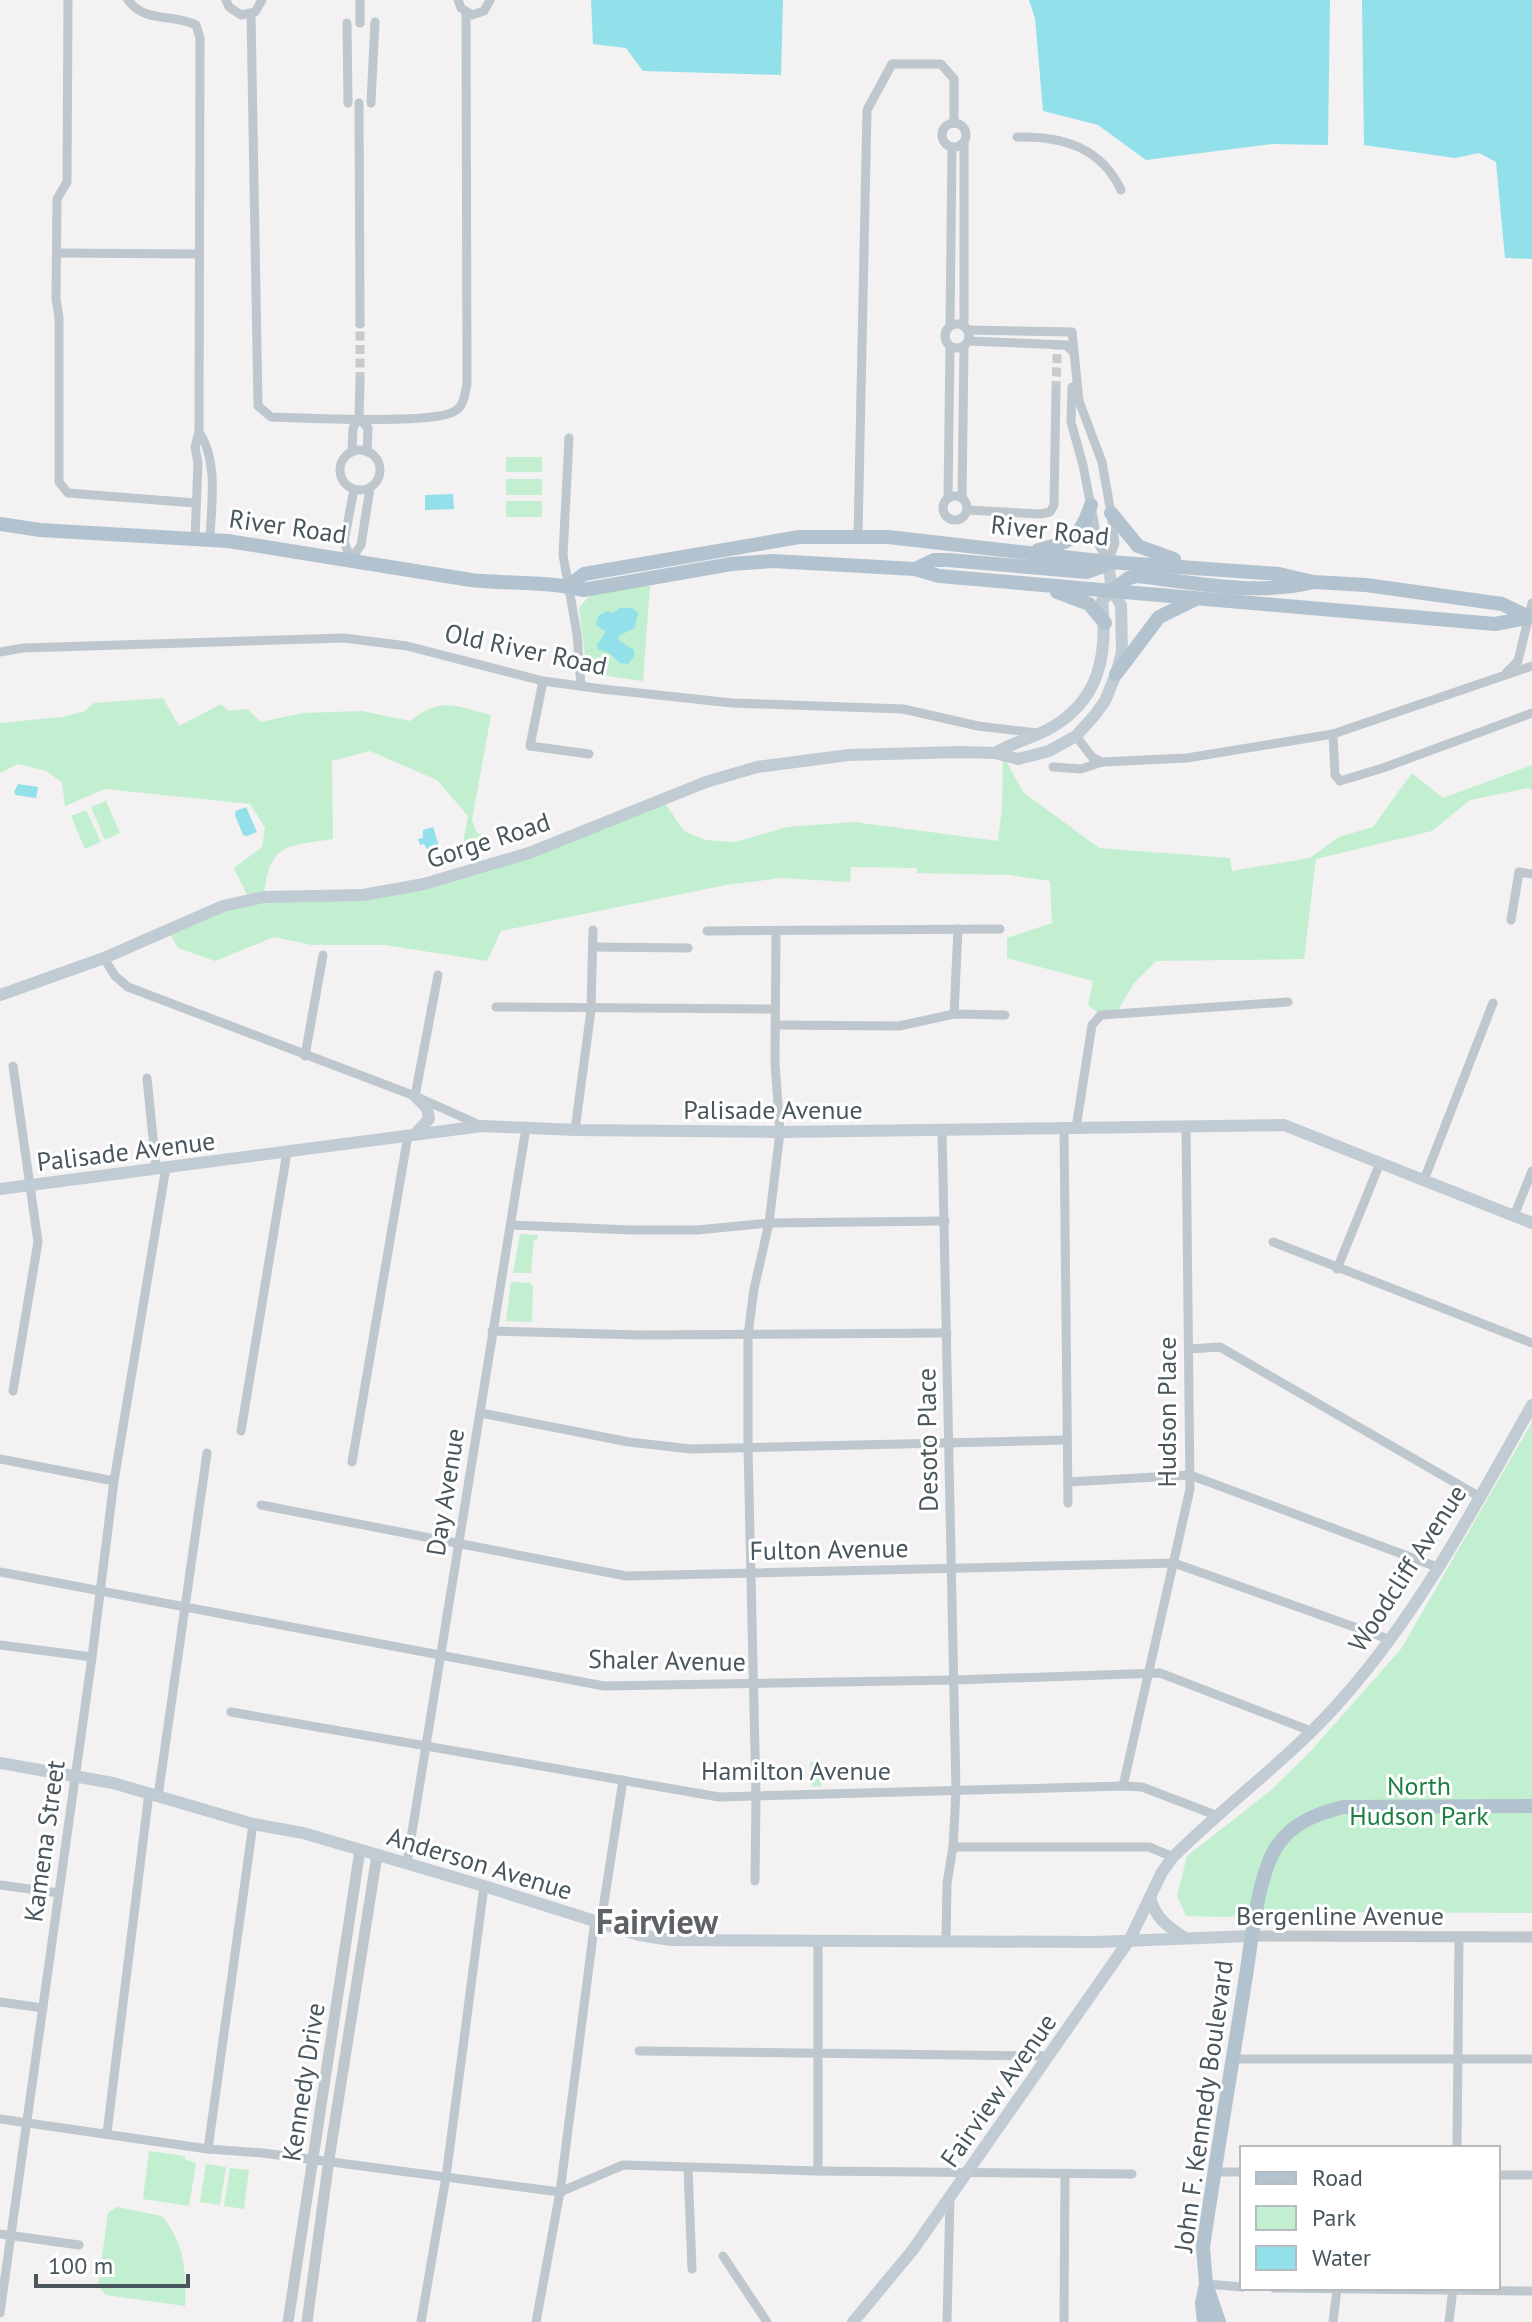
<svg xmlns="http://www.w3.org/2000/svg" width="1532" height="2322" font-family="'PT Sans',sans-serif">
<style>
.green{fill:#c2efcf}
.water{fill:#91e0ea}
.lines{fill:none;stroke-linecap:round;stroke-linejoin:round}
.minor-tunnel{stroke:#c8cacc;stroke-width:9;stroke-dasharray:9 4.5;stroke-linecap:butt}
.minor{stroke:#bdc7cd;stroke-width:9}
.tertiary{stroke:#bdc7cd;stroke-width:11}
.secondary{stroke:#c0cbd4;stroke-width:12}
.primary{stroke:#b2c3cf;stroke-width:14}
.labels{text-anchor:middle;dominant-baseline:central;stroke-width:6;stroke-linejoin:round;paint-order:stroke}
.street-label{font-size:26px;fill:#49565e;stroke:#fff}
.park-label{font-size:26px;fill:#1b7f43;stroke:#fff}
.district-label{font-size:34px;font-weight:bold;fill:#5e6266;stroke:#fff}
</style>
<rect width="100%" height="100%" fill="#f3f1f1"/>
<g class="green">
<rect x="506" y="457" width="36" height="15"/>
<rect x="506" y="479" width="36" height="16"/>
<rect x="506" y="501" width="36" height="16"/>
<polygon points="650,585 643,681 587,673 579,608 590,595"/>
<path d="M 163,698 L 179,726 L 221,704 L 228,711 L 247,709 L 261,722 L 303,713 L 362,711 L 410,721 C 442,696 454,706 491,715 L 472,820 L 477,833 L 489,837 L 480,856 L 462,848 L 468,816 L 437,780 L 370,751 L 332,761 L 333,839 C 286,846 269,843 264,897 L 424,884 L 662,799 L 684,831 L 705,840 L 735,842 L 787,827 L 854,822 L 998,841 L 1002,808 L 1003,755 L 1023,792 L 1099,848 L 1230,858 L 1232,871 L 1310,858 L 1339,837 L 1373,827 L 1412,773 L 1443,798 L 1532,765 L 1532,790 L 1529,788 L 1470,800 L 1432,831 L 1316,859 L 1304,959 L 1156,961 L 1134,983 L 1117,1012 L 1101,1015 L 1088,1005 L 1093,981 L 1007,958 L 1007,938 L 1052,923 L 1050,881 L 1009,875 L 917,873 L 917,868 L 851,867 L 850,882 L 781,878 L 726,885 L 501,931 L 487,961 L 385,945 L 312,945 L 274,937 L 215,961 L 178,948 L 167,929 L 249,899 L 234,868 L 262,847 L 265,827 L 250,804 L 105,789 L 65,806 L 62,782 L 46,771 L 18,764 L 0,773 L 0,723 L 62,717 L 85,711 L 94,703 Z"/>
<polygon points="106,801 120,833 105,840 91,807"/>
<polygon points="86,810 101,842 85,849 71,816"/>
<polygon points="520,1234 538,1235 538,1239 534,1240 531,1273 513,1273"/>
<polygon points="511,1282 530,1283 533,1286 532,1322 506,1321"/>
<polygon points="1532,1422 1532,1913 1277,1912 1227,1917 1186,1916 1177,1896 1187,1856 1270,1791 1308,1754 1401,1649"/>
<polygon points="810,1762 822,1762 821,1786 812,1787"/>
<polygon points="149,2151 185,2156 185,2159 196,2163 189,2206 143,2199"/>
<polygon points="206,2164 226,2167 220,2205 200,2202"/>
<polygon points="230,2168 249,2170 244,2209 224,2206"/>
<path d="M 117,2207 L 162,2216 C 185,2245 186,2270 185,2306 L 106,2295 L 98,2286 L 108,2213 Z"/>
</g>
<g class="water">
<polygon points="591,0 783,0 781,75 643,71 626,48 593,44"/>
<polygon points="1029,0 1330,0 1328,145 1272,144 1146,160 1098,125 1043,111 1035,18"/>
<polygon points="1362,0 1532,0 1532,259 1505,258 1496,162 1479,153 1455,158 1364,145"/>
<polygon points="453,494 454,509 425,510 425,495"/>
<polygon points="620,608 632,608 638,613 635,628 620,635 618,640 634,650 634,656 628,664 620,663 609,653 598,649 597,645 606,632 596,625 598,616 607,611 613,613"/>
<polygon points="18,784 38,787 36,798 16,795 14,792"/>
<polygon points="246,807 257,832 247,836 243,835 235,815 236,811"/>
<polygon points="433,827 439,846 428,851 424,844 420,845 418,839 423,838 423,830"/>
</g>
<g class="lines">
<g class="minor-tunnel">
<polyline points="360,381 360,324"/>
<polyline points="1056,390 1058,324"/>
</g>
<g class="minor">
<polyline points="68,0 67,182 57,199 56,299 59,317 59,482 68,493 195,503"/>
<path d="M 128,0 C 146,24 172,13 196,25 L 200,38 L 199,432 L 195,447 L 198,463 L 195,538"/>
<polyline points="226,0 229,7 241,15 255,12 262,0"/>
<polyline points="360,0 360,23"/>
<polyline points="458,0 461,8 472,15 484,11 490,0"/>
<path d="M 251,14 L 258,406 L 271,417 C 303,418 434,425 455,411 C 464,406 465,393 467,384 L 466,13"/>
<polyline points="347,23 348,103"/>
<polyline points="359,103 360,324"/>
<polyline points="371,103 375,22"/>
<circle cx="954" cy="135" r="12"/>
<path d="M 1017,137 C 1062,136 1101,147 1121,190"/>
<polyline points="57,253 199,254"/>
<circle cx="957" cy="336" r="12"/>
<polyline points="950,326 952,147"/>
<polyline points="964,326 964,142"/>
<polyline points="967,330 1072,332 1079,401 1102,462 1111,513 1115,543 1108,562"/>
<polyline points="968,341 1066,345 1073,352"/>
<polyline points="1072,387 1071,422 1083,465 1098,543 1108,562"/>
<polyline points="359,418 368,428 367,452"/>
<path d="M 199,432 C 219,462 211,505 210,539"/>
<polyline points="569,438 563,555 577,634 581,686"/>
<circle cx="360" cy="470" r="20"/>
<polyline points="352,452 353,428 359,418 360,381"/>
<circle cx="955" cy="508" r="12"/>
<polyline points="948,498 950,347"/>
<polyline points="962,498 964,347"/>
<polyline points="967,510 1040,514 1050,512 1054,505 1056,390"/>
<polyline points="858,536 867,110 892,64 941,64 954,79 954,123"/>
<polyline points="351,559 361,545 370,488"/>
<polyline points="351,559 344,542 354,489"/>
<polyline points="0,652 23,648 344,638 407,646 543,681 602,689 732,703 903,709 978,726 1037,733"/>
<polyline points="1507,672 1518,661 1532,603"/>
<polyline points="543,681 530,746 589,754"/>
<polyline points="1333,734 1335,775 1340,781 1383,768 1532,713"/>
<polyline points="1076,736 1092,757 1102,762 1187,758 1333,734 1532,666"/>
<polyline points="1053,767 1081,769 1102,762"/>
<polyline points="1511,920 1519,872 1532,874"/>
<polyline points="707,931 1000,929"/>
<polyline points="593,947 688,948"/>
<polyline points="104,958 115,976 128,987 415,1096 482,1126"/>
<polyline points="496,1007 775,1009"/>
<polyline points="954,1014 958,929"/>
<polyline points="775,1025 899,1026 954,1014 1005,1015"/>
<polyline points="305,1056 323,955"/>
<polyline points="147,1078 156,1168"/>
<polyline points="415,1096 438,975"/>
<polyline points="1064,1128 1068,1503"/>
<polyline points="1076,1128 1092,1025 1101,1015 1288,1002"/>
<polyline points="575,1130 591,1010 593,930"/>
<polyline points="942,1130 956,1791 953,1847 947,1883 946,1941"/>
<polyline points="1424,1180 1493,1003"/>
<polyline points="1514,1216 1532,1171"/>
<polyline points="511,1225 631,1230 697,1230 769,1223 945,1221"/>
<polyline points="1273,1242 1532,1343"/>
<polyline points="1337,1269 1380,1163"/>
<polyline points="492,1331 641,1335 947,1333"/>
<polyline points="1189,1349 1220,1347 1480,1497"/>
<polyline points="13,1391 38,1242 13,1066"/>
<polyline points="481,1413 629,1442 691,1449 1067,1440"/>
<polyline points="241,1431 287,1152"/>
<polyline points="0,1459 114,1481"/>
<polyline points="352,1462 408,1135"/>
<polyline points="1068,1482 1190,1475 1437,1567"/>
<polyline points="261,1505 626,1576 1174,1563 1391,1640"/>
<polyline points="0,1572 604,1686 954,1680 1160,1673 1311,1731"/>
<polyline points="0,1645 92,1657"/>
<polyline points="231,1712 719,1797 1123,1786 1142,1787 1218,1816"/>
<polyline points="1123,1786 1190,1489 1186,1126"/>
<polyline points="158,1796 207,1453"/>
<polyline points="953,1847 1149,1847 1173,1857"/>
<polyline points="407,1863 526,1128"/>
<polyline points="755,1881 756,1796 748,1447 748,1335 754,1289 769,1223 780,1132 775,1063 776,931"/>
<polyline points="0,1885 59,1893"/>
<polyline points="601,1922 623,1780"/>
<polyline points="0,2002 43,2008"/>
<polyline points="639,2051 1048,2056"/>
<polyline points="1233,2059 1532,2059"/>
<polyline points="0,2119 208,2149 263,2153 560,2192 623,2165 818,2171 1132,2174"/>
<polyline points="107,2133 149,1793"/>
<polyline points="1457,2148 1459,1937"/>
<polyline points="208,2149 253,1824"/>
<polyline points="688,2168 692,2269"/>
<polyline points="818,2171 818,1940"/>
<polyline points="1214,2172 1242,2172"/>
<polyline points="1498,2175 1532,2175"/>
<polyline points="0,2234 79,2245"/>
<polyline points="723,2256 767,2322"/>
<polyline points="1206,2284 1242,2287"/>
<polyline points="1274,2288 1532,2291"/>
<polyline points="0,2313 92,1657 114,1481 166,1167"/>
<polyline points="421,2322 446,2177 484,1886"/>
<polyline points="536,2322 560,2192 595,1920"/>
<polyline points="947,2322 950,2197"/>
<polyline points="1064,2322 1065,2174"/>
<polyline points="1333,2322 1337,2289"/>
<polyline points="1449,2322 1453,2288"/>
</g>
<g class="tertiary">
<polyline points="1252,1936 1532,1937"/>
<polyline points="288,2322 360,1850"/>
<polyline points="307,2322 329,2159 377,1855"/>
</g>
<g class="secondary">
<path d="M 995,753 C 1012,743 1030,739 1047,730 C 1100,702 1108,655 1102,601 L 1112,590"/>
<polyline points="0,995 104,958 223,906 264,897 363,895 424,884 529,853 706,782 757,767 849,755 960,752 995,753 1018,759 1049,751 1076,736 1094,716 1105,701 1116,674 1122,652 1121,605 1112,590 1108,562"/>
<polyline points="415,1134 429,1119 427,1108 415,1096"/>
<polyline points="0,1189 482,1126 575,1130 780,1132 1284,1125 1532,1223"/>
<polyline points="0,1763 113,1783 253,1824 303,1833 484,1886 639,1935 671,1940 1096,1942 1252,1936"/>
<path d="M 1150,1897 C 1155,1918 1167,1926 1185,1938"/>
<path d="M 853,2322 L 912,2251 L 1130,1939 L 1162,1872 L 1173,1857 C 1228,1802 1292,1757 1343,1698 C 1420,1611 1475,1506 1532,1405"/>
</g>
<g class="primary">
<polyline points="1111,513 1138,546 1174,559"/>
<path d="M 0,524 L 40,530 L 228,541 L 471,580 C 506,584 550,581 583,590 L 731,564 L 773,561 L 915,569 L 939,576 L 1495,624 L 1532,617"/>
<path d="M 1038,550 C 1072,542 1080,538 1091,505"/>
<polyline points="915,569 934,560 948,560 1087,572 1101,567 1108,562"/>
<polyline points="568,586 584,574 799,537 888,537 1108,562 1279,574 1313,582 1366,585 1502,604 1529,617"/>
<path d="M 1112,590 L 1129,578 L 1137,576 C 1193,582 1254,596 1309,583"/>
<polyline points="1057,592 1089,604 1105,623"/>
<polyline points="1116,674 1159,617 1194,600"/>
<polyline points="1204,2322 1202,2303 1206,2284"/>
<path d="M 1219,2322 L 1206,2284 L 1203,2247 C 1216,2159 1231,2071 1245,1982 C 1251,1946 1257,1876 1277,1846 C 1293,1822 1317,1814 1343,1807 L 1532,1806"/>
</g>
</g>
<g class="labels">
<g class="street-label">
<text transform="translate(288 526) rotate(8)">River Road</text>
<text transform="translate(1050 530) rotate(6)">River Road</text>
<text transform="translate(526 649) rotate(12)">Old River Road</text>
<text transform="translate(488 840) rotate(-18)">Gorge Road</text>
<text x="773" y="1109">Palisade Avenue</text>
<text transform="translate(126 1151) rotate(-7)">Palisade Avenue</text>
<text transform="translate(1166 1412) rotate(-90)">Hudson Place</text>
<text transform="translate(927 1440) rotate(-91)">Desoto Place</text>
<text transform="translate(445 1492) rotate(-81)">Day Avenue</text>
<text transform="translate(829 1549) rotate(-1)">Fulton Avenue</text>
<text transform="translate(1407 1568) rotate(-57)">Woodcliff Avenue</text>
<text transform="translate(667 1660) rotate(1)">Shaler Avenue</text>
<text x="796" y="1770">Hamilton Avenue</text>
<text transform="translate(44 1841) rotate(-82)">Kamena Street</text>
<text transform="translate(480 1863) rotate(17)">Anderson Avenue</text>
<text x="1340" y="1915">Bergenline Avenue</text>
<text transform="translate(303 2082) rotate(-81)">Kennedy Drive</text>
<text transform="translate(998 2090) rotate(-55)">Fairview Avenue</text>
<text transform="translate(1203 2106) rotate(-82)">John F. Kennedy Boulevard</text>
</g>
<g class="park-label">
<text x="1419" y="1785">North<tspan x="1419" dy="30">Hudson Park</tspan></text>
</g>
<g class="district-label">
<text x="657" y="1921">Fairview</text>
</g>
</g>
<rect x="1240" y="2146" width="260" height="144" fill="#ffffff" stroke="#b6bbbf" stroke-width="2"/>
<rect x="1256" y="2172" width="40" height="12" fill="#b2c3cf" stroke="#b6bbbf" stroke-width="2"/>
<text x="1312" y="2186" font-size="24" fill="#49565e">Road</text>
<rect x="1256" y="2206" width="40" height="24" fill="#c2efcf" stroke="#b6bbbf" stroke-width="2"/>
<text x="1312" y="2226" font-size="24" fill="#49565e">Park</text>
<rect x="1256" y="2246" width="40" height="24" fill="#91e0ea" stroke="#b6bbbf" stroke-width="2"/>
<text x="1312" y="2266" font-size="24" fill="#49565e">Water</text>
<path d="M36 2274v12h152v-12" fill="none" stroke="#49565e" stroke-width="4"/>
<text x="48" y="2274" font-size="24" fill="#49565e" stroke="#ffffff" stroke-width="6" paint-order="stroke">100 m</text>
</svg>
